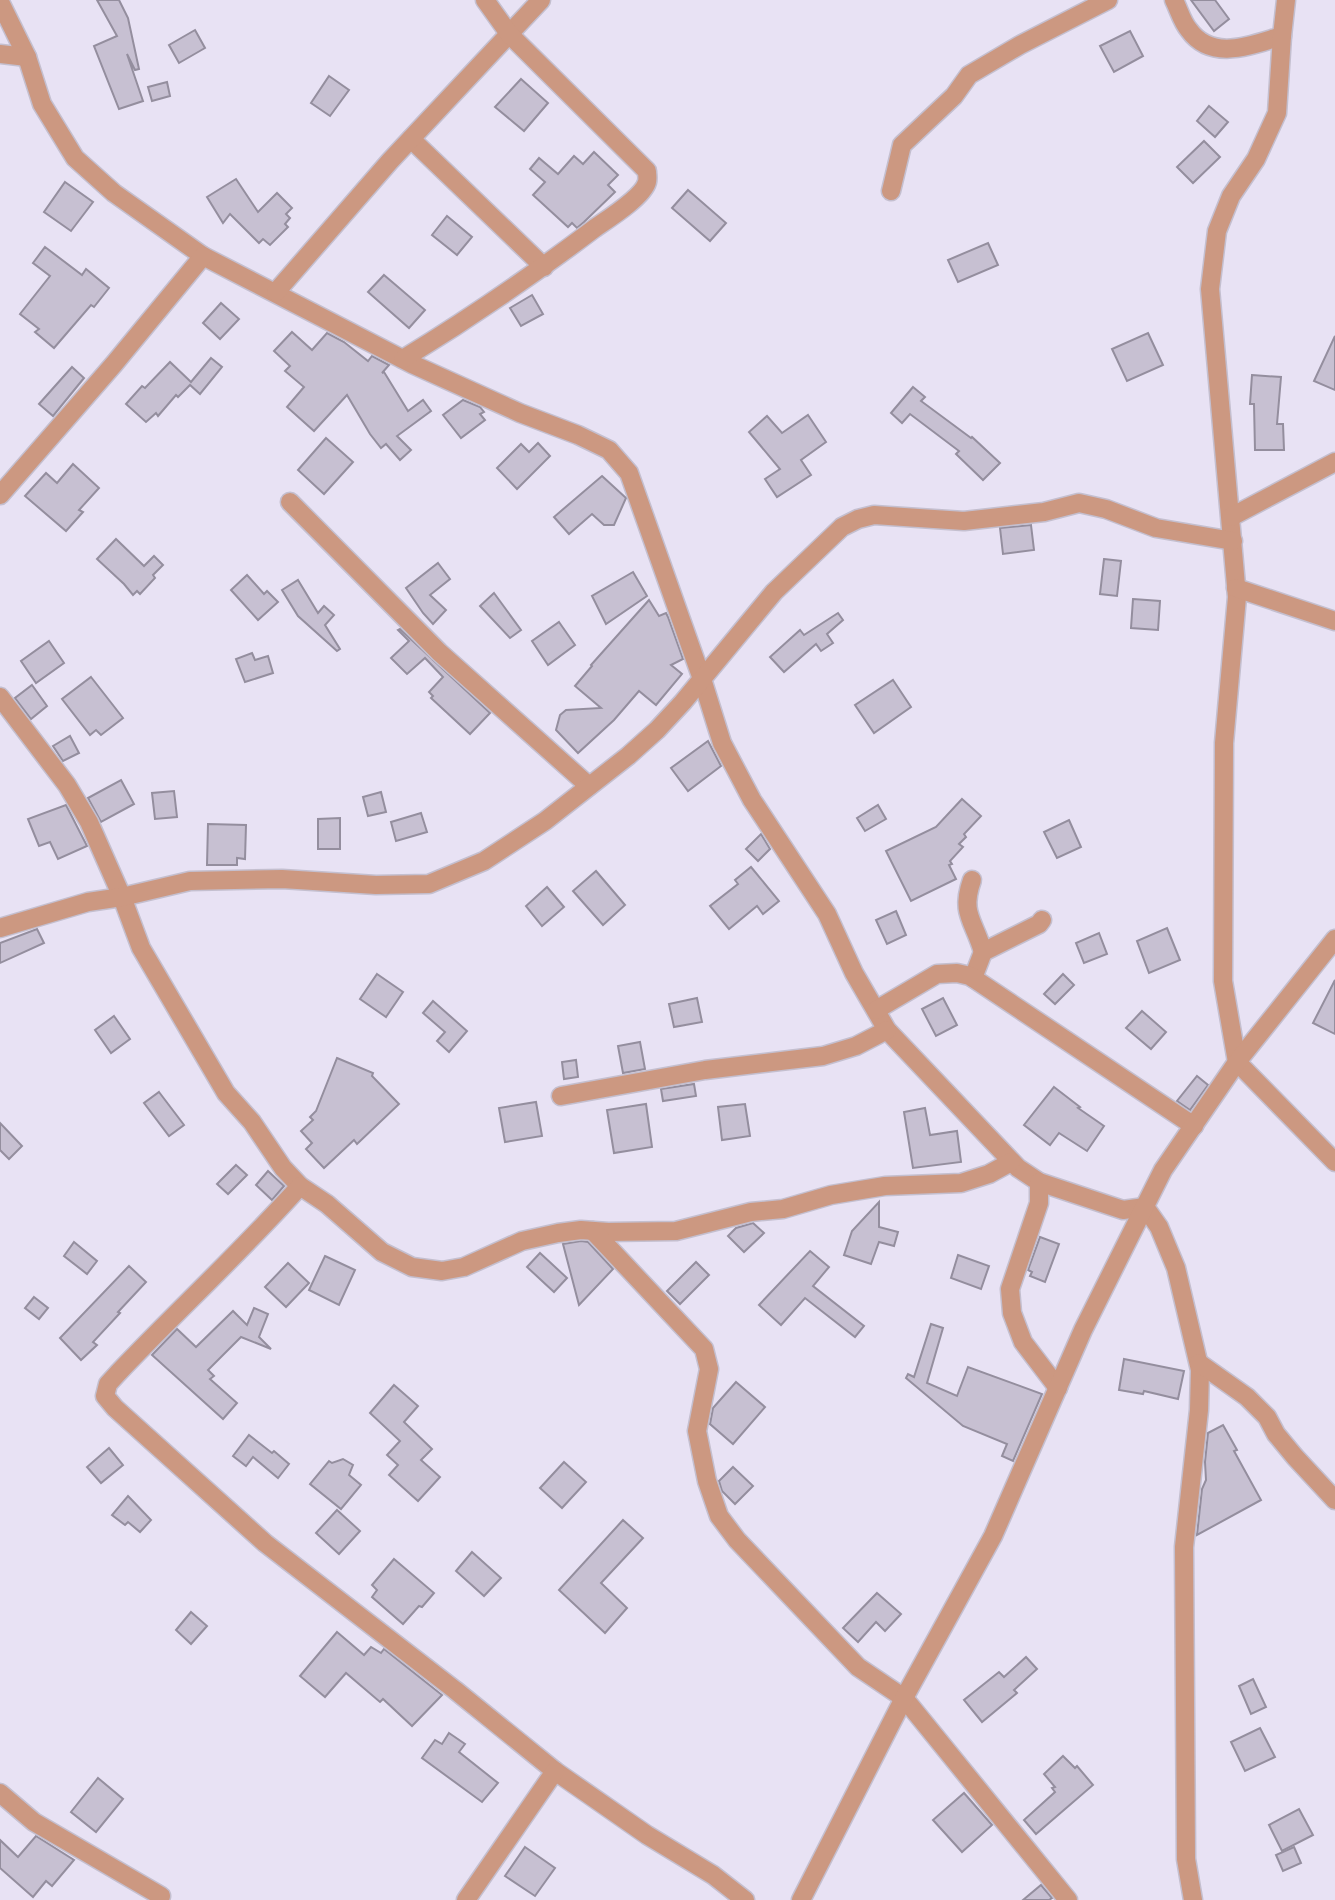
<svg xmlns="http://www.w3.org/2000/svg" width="1335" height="1900" font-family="Quicksand,sans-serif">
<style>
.building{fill:#c7c0d2;stroke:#948e9e;stroke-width:2}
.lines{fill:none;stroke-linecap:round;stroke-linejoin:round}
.minor-casing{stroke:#c4bfcf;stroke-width:21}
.minor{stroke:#cc9881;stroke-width:18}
</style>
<rect width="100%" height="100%" fill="#e8e2f4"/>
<g class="building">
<polygon points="97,0 119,0 128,18 139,69 135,70 127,54 143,101 119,109 94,46 117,36"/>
<polygon points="1191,0 1215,0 1229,19 1214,31"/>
<polygon points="195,30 205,48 179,63 169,45"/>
<polygon points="1130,31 1143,56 1114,72 1100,46"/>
<polygon points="329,76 349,90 330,116 311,103"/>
<polygon points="521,79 548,103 524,131 495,107"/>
<polygon points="167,82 170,96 152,101 148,87"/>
<polygon points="1209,106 1228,122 1215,137 1197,121"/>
<polygon points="1204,141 1220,157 1193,183 1177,167"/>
<polygon points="594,152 618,175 608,185 615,192 584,222 577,228 572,223 568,227 533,195 545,182 530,169 539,158 558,174 574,156 583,164"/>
<polygon points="236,179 258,212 277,193 292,208 286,214 290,218 285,224 288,227 270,245 263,239 259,243 230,214 223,223 207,197"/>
<polygon points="65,182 93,202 71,231 44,212"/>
<polygon points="688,190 726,223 710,241 672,208"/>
<polygon points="447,216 472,237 457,255 432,235"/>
<polygon points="988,243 998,265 958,282 948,260"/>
<polygon points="45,247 82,275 86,269 109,288 94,307 91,305 54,348 35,332 39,329 20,314 50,276 33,263"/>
<polygon points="384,275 425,310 409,328 368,292"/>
<polygon points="532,295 543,314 521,326 510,308"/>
<polygon points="221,303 239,319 220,339 203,323"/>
<polygon points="292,332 312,350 327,333 344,342 368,361 372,356 389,365 382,373 384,372 408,411 423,400 431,411 397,436 411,450 400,460 386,444 381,448 370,434 347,395 314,431 287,407 304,387 285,371 290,366 274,351"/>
<polygon points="1148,333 1163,365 1127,381 1112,349"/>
<polygon points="1335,336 1335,390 1314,381"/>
<polygon points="211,358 222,367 200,394 190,385 178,397 176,395 158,416 156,413 146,422 126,404 142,386 145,388 170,362 191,382"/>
<polygon points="72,367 84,378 53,416 39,404"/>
<polygon points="1252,375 1281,377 1277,424 1283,424 1284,450 1255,450 1254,404 1250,404"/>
<polygon points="913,387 925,397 921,401 971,438 972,437 1000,463 983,480 956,454 959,451 910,414 902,423 891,413"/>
<polygon points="463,400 480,407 484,412 480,414 485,420 461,438 443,415"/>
<polygon points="808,415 826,442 801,460 811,475 777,497 765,479 780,469 749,432 767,416 782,433"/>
<polygon points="326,438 353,462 324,494 298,470"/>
<polygon points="538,443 550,456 517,489 497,468 521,444 529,452"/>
<polygon points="73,464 99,488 79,510 83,512 66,531 25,496 46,473 57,483"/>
<polygon points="602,476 626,498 614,525 604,525 592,514 569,534 554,517"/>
<polygon points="1031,525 1034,550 1003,554 1000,528"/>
<polygon points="116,539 144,566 154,556 163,565 153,575 155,578 140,594 137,591 133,595 124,584 97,559"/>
<polygon points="1104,559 1121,561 1117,596 1100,594"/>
<polygon points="438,563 450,579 430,595 446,610 433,624 423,613 406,588"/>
<polygon points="633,572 647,596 606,624 592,596"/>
<polygon points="247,575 264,594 267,591 278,602 258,620 231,590"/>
<polygon points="298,580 318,613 324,606 334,615 325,625 340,649 337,651 298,616 282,590"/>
<polygon points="494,593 521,630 510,638 480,606"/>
<polygon points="1133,599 1160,601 1158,630 1131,628"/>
<polygon points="649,600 659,616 666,613 668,617 683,659 671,665 682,674 656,705 639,691 614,720 578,753 556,730 560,715 566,710 601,708 575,686 592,666 591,665"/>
<polygon points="838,613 843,620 827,634 833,643 821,651 816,644 784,672 770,657 800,630 804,635"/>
<polygon points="559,622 575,645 548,665 532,641"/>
<polygon points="400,629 490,713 470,734 431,698 433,696 429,692 443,677 425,658 407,674 391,658 409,641 398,630"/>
<polygon points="49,641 64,663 36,683 21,661"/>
<polygon points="252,653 255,660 268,656 273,673 245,682 236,659"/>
<polygon points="91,677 123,718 101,735 96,730 90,735 62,699"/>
<polygon points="893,680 911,707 874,733 855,705"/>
<polygon points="32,685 47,706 31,719 15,698"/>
<polygon points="70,736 79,753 63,761 53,746"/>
<polygon points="708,741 721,766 688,791 671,768"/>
<polygon points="121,780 134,804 101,822 88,798"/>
<polygon points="174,791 177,817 155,819 152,793"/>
<polygon points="381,792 386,812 368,816 363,797"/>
<polygon points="962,799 981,816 964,834 966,837 959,844 963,847 950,861 952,864 949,865 956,879 911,901 886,851 936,827"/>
<polygon points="66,805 87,846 58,859 50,842 39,846 28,819"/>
<polygon points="878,805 886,819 865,831 857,818"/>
<polygon points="421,813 427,832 396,841 391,822"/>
<polygon points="340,818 340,849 318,849 318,819"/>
<polygon points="1069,820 1081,847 1057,858 1044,832"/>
<polygon points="208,824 246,825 245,859 237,858 237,865 207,865"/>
<polygon points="761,834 770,849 758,861 746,849"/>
<polygon points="751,867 779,901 763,914 757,906 729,929 710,906 738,884 735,880"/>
<polygon points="596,871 625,905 603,925 573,891"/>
<polygon points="547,887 564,907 542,926 526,906"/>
<polygon points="896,911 906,935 887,944 876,920"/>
<polygon points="1167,928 1180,960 1149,973 1137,941"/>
<polygon points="37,929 44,943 0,963 0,943"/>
<polygon points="1099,933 1107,954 1084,963 1076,943"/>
<polygon points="377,974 403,992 386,1017 360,999"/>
<polygon points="1063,974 1074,985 1055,1004 1044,994"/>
<polygon points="1335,980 1335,1034 1313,1023"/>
<polygon points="697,998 702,1022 674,1027 669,1004"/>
<polygon points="943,998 957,1025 936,1036 922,1009"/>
<polygon points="433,1001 467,1031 449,1052 437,1041 445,1032 423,1013"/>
<polygon points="1142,1011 1166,1032 1151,1049 1126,1028"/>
<polygon points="114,1016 130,1039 111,1053 95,1030"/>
<polygon points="640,1042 645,1069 623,1073 618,1046"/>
<polygon points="337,1058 373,1073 372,1076 399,1104 357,1144 354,1140 324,1168 306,1149 312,1143 301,1131 313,1120 310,1117 316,1111"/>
<polygon points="576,1060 578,1077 564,1079 562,1062"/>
<polygon points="1197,1076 1208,1085 1190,1110 1177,1101"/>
<polygon points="694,1084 696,1096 663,1101 661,1089"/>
<polygon points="1054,1087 1080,1107 1078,1108 1104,1126 1087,1151 1059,1133 1050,1145 1024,1125"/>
<polygon points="159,1092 184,1125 169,1136 144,1103"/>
<polygon points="536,1102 542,1136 505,1142 499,1108"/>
<polygon points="646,1104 652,1147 614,1153 607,1110"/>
<polygon points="745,1104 750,1136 722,1140 718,1107"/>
<polygon points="925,1108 930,1135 957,1131 961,1162 913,1168 904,1112"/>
<polygon points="0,1123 22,1146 9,1159 0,1150"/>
<polygon points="236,1165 247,1175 228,1194 217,1184"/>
<polygon points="268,1171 284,1186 272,1200 256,1185"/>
<polygon points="879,1202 879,1227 898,1232 894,1246 879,1242 871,1264 844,1255 852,1231"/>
<polygon points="753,1223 764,1233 744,1252 728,1236 736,1228"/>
<polygon points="1040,1237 1059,1244 1045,1282 1030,1276 1032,1272 1028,1270"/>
<polygon points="581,1241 588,1242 613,1269 579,1305 563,1244"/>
<polygon points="74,1242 97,1261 87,1274 64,1256"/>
<polygon points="810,1251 829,1267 813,1286 864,1326 855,1337 805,1298 781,1325 759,1305"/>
<polygon points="540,1253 567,1278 554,1292 527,1267"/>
<polygon points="958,1255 989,1266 981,1289 951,1278"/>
<polygon points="325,1256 355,1270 339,1305 309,1290"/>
<polygon points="696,1262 709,1275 680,1304 667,1291"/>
<polygon points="288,1263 309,1283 286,1307 265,1287"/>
<polygon points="129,1266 146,1282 118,1312 120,1313 93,1342 97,1345 81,1360 60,1338"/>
<polygon points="34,1297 48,1308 39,1319 25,1308"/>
<polygon points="254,1308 268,1314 259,1337 271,1349 241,1337 208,1370 214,1376 210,1379 237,1403 223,1419 152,1355 177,1329 196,1347 233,1311 247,1325"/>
<polygon points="931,1324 943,1328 927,1383 957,1396 968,1367 1042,1394 1013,1461 1002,1456 1007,1444 963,1426 906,1378 908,1374 914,1377"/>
<polygon points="1124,1359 1184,1371 1178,1399 1144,1391 1143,1394 1119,1390"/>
<polygon points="736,1382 765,1407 733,1444 710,1424 713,1408"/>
<polygon points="394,1385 418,1406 404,1422 432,1449 421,1460 440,1477 418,1501 389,1475 398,1465 387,1455 400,1441 370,1413"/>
<polygon points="1223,1425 1237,1450 1234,1451 1261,1500 1197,1535 1202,1489 1206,1480 1205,1462 1208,1433"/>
<polygon points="249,1435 272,1453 274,1451 289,1464 278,1478 253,1457 246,1466 233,1456"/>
<polygon points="109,1448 123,1465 101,1483 87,1467"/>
<polygon points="343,1459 353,1465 349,1475 361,1485 341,1509 310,1484 329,1461 332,1463"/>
<polygon points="564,1462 586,1482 562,1508 540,1488"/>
<polygon points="733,1467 753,1486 735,1504 722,1491 719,1481"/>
<polygon points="128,1496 151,1520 140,1532 128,1522 125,1525 112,1515"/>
<polygon points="337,1510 360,1531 339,1554 316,1533"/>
<polygon points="623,1520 643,1538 601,1583 627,1608 605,1633 559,1590"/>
<polygon points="472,1552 501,1578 484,1596 456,1571"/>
<polygon points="394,1559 434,1593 422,1607 419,1606 403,1624 372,1597 377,1590 372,1585"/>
<polygon points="877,1593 901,1614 885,1631 876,1622 858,1642 843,1628"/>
<polygon points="191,1612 207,1626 191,1644 176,1630"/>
<polygon points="337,1632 364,1655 371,1647 381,1653 384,1649 442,1695 412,1726 383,1699 380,1702 346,1673 325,1697 300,1676"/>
<polygon points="1026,1657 1037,1669 1014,1690 1017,1693 982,1722 964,1700 999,1672 1004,1677"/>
<polygon points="1253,1679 1266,1707 1251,1714 1239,1686"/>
<polygon points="1260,1728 1275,1757 1245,1771 1231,1742"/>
<polygon points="449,1733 465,1744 459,1752 498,1783 482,1802 422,1758 435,1740 442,1744"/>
<polygon points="1063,1756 1075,1768 1077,1766 1093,1785 1036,1834 1024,1820 1055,1792 1052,1788 1055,1787 1044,1774"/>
<polygon points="98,1778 123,1799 96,1832 71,1812"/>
<polygon points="964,1793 992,1825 962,1852 933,1820"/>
<polygon points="1299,1809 1313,1835 1282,1851 1269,1825"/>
<polygon points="36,1836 74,1860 52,1886 46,1881 33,1897 0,1868 0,1840 18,1857"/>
<polygon points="525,1847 555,1868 535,1896 505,1876"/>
<polygon points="1294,1847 1301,1863 1283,1871 1276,1855"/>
<polygon points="1041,1885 1052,1898 1049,1900 1023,1900"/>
</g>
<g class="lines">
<g class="minor-casing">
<g id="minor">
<path d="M 1174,0 C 1179,10 1182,22 1189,30 C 1212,62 1251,45 1282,36"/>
<polyline points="1286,0 1282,36 1277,113 1256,159 1231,196 1217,231 1210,289 1237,597 1224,743 1223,981 1237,1062 1335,1162"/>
<polyline points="0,2 27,57 42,104 75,158 114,193 203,256 412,364 520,413 578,435 609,450 629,473 702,679 722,743 752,800 827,914 854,973 887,1030 1018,1168 1039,1182 1123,1210 1145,1207 1159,1227 1176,1268 1200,1370 1199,1410 1184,1547 1186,1859 1193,1900"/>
<polyline points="0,54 27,57"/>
<polyline points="411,139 544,267"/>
<polyline points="891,191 902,145 954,96 969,75 1020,45 1108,0"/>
<polyline points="276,292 390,161 541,0"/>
<path d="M 403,359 C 470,318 533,275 595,228 C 608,219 643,197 647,182 C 648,178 647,175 647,171 L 510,35 L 485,0"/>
<polyline points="0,495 114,364 203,256"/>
<polyline points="290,502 439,652 589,786"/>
<polyline points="1231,517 1335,462"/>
<polyline points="1236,588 1335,621"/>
<polyline points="0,697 67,785 89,822 122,897 141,948 226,1093 252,1122 283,1168 300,1186 327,1204 382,1252 412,1267 442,1271 464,1267 522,1241 558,1233 581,1230 608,1232 676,1231 751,1212 783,1209 831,1195 885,1186 961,1183 989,1174 1011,1162"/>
<path d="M 972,880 C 960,914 974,920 983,952"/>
<polyline points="0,928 88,902 122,897 190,881 282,879 376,885 429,884 484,861 545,821 628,756 657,730 683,702 774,592 842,527 858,519 874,515 964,521 1044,512 1079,503 1106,509 1156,528 1233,541"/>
<polyline points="973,978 983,952 1039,924 1042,920"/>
<polyline points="876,1010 937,974 957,973 970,976 1194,1126"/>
<polyline points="561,1096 705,1070 823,1056 856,1046 887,1030"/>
<polyline points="1039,1182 1039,1203 1010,1289 1012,1313 1023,1342 1058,1388"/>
<path d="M 300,1186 C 242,1251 178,1310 118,1373 L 108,1384 L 105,1396 L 115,1408 L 265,1543 L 455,1690 L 555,1771 L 647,1835 L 713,1875 L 745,1900"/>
<polyline points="593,1231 704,1349 709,1369 697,1431 707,1481 719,1516 737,1540 858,1667 904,1698 1068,1900"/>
<polyline points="1199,1363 1247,1397 1267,1417 1276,1434 1295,1457 1335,1500"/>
<polyline points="0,1793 34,1822 161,1896"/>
<polyline points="466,1900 555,1771"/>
<polyline points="801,1900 904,1698 993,1536 1083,1330 1163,1170 1237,1062 1335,939"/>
</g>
</g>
<use href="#minor" class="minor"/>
</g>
</svg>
